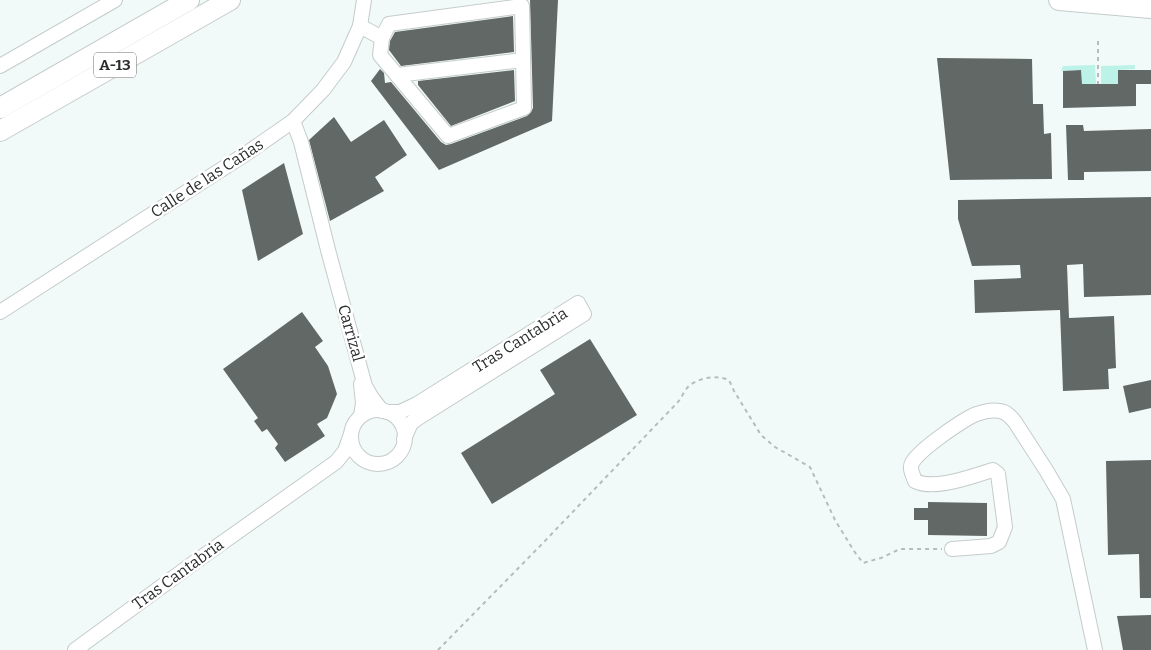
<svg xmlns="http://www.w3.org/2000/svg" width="1151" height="650" font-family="Bitter,serif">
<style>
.green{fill:#bcf2e7}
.building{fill:#616866}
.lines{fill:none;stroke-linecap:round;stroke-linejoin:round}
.minor-casing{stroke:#c4ccca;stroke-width:16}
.highway-casing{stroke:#c4ccca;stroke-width:22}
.path{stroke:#b6bcbb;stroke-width:2;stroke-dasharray:4 4;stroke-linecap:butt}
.minor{stroke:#fff;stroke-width:14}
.highway{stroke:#fff;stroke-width:20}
.labels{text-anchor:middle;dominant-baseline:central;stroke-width:5;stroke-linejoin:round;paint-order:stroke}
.shield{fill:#fff;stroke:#6a6c6b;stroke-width:1}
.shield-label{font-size:15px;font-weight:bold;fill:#2a2d2c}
.street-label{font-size:16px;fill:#2a2d2c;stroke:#fff}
</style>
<rect width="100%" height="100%" fill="#f2faf9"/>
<g class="green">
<polygon points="1095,65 1096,84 1082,84 1081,70 1061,71 1063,66"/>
<polygon points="1135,65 1135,69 1118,70 1118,84 1101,84 1101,66"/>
</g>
<g class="building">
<polygon points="530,0 558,0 552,121 439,170 371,81 380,69 384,73 385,83 391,82 441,142 446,145 451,144 527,116 531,112 533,108"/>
<polygon points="513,16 514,52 401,66 389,50 390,41 395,32"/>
<polygon points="937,58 1032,59 1033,104 1043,104 1044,134 1051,133 1052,179 950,180"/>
<polygon points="514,70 515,101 451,126 418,85 418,81"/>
<polygon points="1081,70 1082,84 1118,84 1118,70 1151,70 1151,84 1136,84 1136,106 1063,108 1063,71"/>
<polygon points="334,117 351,142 384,120 407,155 375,177 384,191 330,221 309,140"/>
<polygon points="1066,125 1083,125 1084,131 1151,129 1151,171 1084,172 1084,180 1068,180"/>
<polygon points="284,163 303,234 258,261 242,190"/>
<polygon points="1151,197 1151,295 1084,297 1083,264 1067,265 1069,318 1114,316 1116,368 1108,369 1109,389 1063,391 1060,310 975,313 974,280 1021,278 1020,265 972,266 958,219 958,200"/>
<polygon points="302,312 323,341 315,347 328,366 337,394 327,418 317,424 325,436 285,462 275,448 278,444 267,429 262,432 254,421 258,418 223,369"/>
<polygon points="590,339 637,415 492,504 461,453 555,394 540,370"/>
<polygon points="1151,380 1151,408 1129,413 1123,386"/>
<polygon points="1151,460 1151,598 1140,598 1139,554 1108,555 1106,461"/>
<polygon points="928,502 987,503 987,536 928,535 928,520 914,520 914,508 928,508"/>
<polygon points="1151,615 1151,650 1123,650 1117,616"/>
</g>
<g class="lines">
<g class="minor-casing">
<g id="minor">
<polyline points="360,26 382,38 380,55 448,136 524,108 522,6 389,24 382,38"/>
<polyline points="0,66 115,0"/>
<polyline points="397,75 523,60"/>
<polyline points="293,121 301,142 328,250 365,386 372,398 382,411"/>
<polyline points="0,312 247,153 293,121 323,90 344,62 360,26 364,0"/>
<polyline points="361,384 363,403 361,416"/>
<circle cx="378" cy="437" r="27"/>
<polyline points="387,412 400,412 417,404 578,303 584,314 418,418 411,423 404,439"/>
<path d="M 952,549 L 991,546 L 999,542 L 1005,527 L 998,474 L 993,470 C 972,476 935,491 915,481 C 913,475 909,469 912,463 C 919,450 956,425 970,417 C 977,413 991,409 1000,411 C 1007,412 1011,417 1015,422 L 1046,470 L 1063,499 L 1095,650"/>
<polyline points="75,650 195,562 336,462 345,451 351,434"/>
</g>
</g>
<g class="highway-casing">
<g id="highway">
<polyline points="1059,0 1151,8"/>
<polyline points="0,108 189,0"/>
<polyline points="0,131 230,0"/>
</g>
</g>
<g class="path">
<polyline points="1098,41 1098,84"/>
<path d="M 438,650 L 542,544 L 678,402 C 682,397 685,389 690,385 C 702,377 716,375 729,380 L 734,391 L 761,435 L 775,447 L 810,467 L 835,520 L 854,551 L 863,563 L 881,558 L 900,549 L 942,549"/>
</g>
<use href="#minor" class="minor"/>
<use href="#highway" class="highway"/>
</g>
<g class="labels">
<rect class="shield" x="94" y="52.5" width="42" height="25" rx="4"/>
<g class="shield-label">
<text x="115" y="65">A-13</text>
</g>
<g class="street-label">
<text transform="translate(207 178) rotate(-33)">Calle de las Cañas</text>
<text transform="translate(351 333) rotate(74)">Carrizal</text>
<text transform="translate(520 340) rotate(-32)">Tras Cantabria</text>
<text transform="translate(178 574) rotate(-36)">Tras Cantabria</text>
</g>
</g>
</svg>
